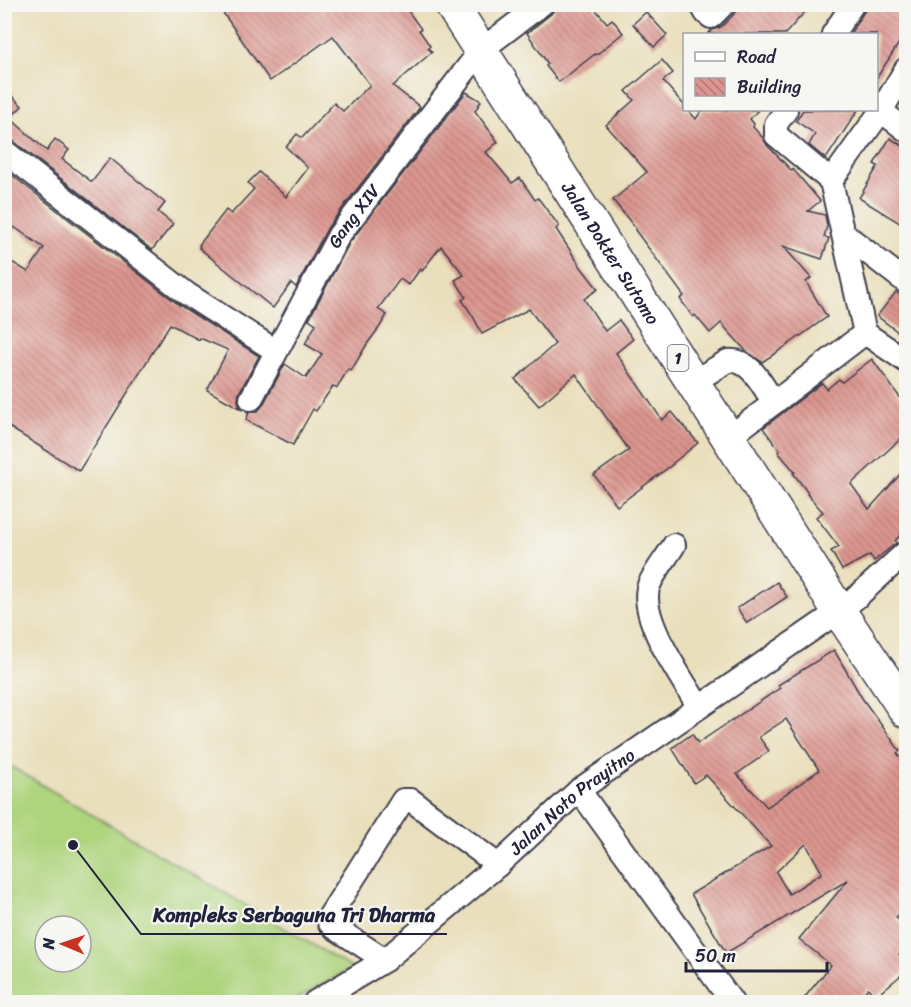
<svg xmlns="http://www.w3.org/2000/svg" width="911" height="1007" font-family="Sriracha,sans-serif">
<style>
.pitch{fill:#afd47e;stroke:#687b5c;stroke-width:1.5;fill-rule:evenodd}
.building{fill:url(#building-back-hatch);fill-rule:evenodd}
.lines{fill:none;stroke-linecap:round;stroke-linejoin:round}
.minor-casing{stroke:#403e4e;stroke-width:26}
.highway-casing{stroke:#403e4e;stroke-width:36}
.minor{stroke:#fff;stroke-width:22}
.highway{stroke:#fff;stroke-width:33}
.labels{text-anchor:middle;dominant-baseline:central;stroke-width:4.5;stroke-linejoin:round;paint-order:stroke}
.shield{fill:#f6f6f2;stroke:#626272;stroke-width:1.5}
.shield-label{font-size:16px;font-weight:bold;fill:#22223b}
.street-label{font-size:18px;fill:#22223b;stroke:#f6f6f2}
.leader{fill:none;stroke:#22223b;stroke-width:2}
.callout-dot{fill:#22223b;stroke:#f6f6f2;stroke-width:2}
.callout-label{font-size:20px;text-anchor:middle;font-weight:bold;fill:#22223b;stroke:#f6f6f2;stroke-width:4.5;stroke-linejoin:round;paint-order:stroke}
</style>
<defs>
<pattern id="building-back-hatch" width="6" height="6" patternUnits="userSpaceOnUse" patternTransform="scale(1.5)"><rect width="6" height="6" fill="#dc958e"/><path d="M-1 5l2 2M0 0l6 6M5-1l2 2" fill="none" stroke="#b27975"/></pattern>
</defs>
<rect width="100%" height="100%" fill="#f6f6f2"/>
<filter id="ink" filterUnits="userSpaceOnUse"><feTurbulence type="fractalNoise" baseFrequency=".0167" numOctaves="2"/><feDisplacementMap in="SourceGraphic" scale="12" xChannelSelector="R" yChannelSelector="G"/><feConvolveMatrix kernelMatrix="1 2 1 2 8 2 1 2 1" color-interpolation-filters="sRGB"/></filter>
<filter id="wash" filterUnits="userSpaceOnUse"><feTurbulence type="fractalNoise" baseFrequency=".008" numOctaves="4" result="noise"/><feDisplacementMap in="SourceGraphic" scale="24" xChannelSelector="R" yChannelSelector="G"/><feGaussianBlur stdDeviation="1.35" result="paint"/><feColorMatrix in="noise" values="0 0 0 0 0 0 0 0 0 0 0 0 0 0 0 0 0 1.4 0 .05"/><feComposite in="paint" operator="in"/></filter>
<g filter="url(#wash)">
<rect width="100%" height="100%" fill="#eadfbc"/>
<path class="pitch" d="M 5,763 L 352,968 L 291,1002 L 5,1002 ZM 45,926 L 81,926 L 81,962 L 45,962 Z"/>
<g id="blocks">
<g class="building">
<polygon points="217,4 403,4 421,29 419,30 430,46 428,48 432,52 393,86 420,107 328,227 296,287 291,283 273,308 199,248 200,247 199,245 226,210 231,214 254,189 248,183 259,172 286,197 308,168 286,147 297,134 302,138 334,103 343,111 370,85 333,36 270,81"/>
<polygon points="555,4 591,4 607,23 612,19 623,33 596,55 595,54 559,82 546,66 548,64 527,33 551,14 554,10"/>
<polygon points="738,4 812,4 785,34 708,34 712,30 721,27 734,14"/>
<polygon points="869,4 906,4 906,32 876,79 876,34 850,34"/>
<polygon points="646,12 667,35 654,47 633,24"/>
<polygon points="662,60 673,73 663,81 684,105 684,110 688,110 696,119 702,110 758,110 750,119 754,124 753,127 763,138 767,145 792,171 793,169 820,201 808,211 825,215 827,226 824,237 829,238 822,259 783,246 811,278 806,282 827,317 782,349 762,362 746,351 721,323 710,333 695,315 693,317 680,299 684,296 635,230 636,229 613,200 647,172 606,125 634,100 626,91"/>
<polygon points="4,88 22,106 10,118 47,151 55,139 69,150 62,159 92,182 110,158 165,203 158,212 173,224 152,250 12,140 4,138"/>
<polygon points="466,92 481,101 475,111 498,142 486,152 512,183 520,178 535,200 538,198 559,226 556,229 581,267 598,289 584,299 605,331 619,320 633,339 616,353 662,420 672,412 698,443 673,463 673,464 617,506 594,475 629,450 576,374 539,406 515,379 555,344 529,309 482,334 474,318 462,300 466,297 455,280 464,275 441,246 422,271 420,269 409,285 400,279 378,309 387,315 379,328 367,344 351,371 348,369 337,388 333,386 316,411 313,409 293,445 246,420 249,413 246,411 252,412 258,411 263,405 285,364 306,378 322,354 305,344 316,324 309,319 350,242"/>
<polygon points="803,110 858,110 826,159 809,145 815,134 796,121"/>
<polygon points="890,138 906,148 906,227 859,198 878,166 874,164"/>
<polygon points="4,169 179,305 259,356 239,393 238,400 239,406 243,410 207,390 228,350 200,338 199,340 170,324 79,471 4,424 4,257 28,272 44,248 14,227 4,243"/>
<polygon points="896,292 906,300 906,338 877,316"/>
<polygon points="872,359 906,406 906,434 851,484 869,509 906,468 906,529 895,541 896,543 874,561 870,555 842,570 831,551 839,547 816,517 823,512 807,494 808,493 793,473 795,472 778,452 780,451 763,428 822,383 827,389 839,379 842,382"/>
<polygon points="777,582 787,597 747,623 737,608"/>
<path d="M 834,650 L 862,698 L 900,751 L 897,753 L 906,765 L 906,908 L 896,917 L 906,928 L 906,947 L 899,954 L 906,964 L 906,971 L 875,997 L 868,988 L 857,1002 L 801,1002 L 831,965 L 799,939 L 848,880 L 726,953 L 691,894 L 771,846 L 706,775 L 694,783 L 672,748 L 692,734 L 698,743 L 780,688 L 778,685 ZM 786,719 L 819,770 L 767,807 L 737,774 L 769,751 L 759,737 ZM 806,844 L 822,873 L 789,894 L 776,872 Z"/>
</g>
</g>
</g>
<g filter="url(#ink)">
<use href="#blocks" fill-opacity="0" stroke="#403e4e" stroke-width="1.5"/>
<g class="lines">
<g class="minor-casing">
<g id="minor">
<polyline points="701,4 706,13 711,17 724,4"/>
<polyline points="833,34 853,4"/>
<polyline points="786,110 776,124 776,135 831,181"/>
<polyline points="881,111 906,69"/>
<polyline points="906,130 881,111 831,181 865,333 906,361"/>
<polyline points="4,151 187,294 276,351"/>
<polyline points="843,233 906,282"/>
<path d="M 693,382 L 728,361 C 751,358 763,387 774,403"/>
<path id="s1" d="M 251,399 L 339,235 L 481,50 L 542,4"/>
<polyline points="728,438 865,333"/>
<path d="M 674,545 C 667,557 654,573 649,585 C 637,616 683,680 699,707"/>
<polyline points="579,790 732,1002"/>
<polyline points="385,960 335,928 329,922 329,917 403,800 411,800 498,865"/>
<path id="s2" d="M 315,1002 L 385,960 L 498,865 L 579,790 L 839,611 L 857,597 L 906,552"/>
</g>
</g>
<g class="highway-casing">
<g id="highway">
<path id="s3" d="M 451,4 L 839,611 L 906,711"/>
</g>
</g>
<use href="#minor" class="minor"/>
<use href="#highway" class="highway"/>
</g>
</g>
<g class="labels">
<rect class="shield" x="667.5" y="345" width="21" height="26" rx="4.5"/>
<g class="shield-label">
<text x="678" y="358">1</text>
</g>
<g class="street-label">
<text stroke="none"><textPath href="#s1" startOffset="210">Gang XIV</textPath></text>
<text stroke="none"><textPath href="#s3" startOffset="296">Jalan Dokter Sutomo</textPath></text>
<text stroke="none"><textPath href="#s2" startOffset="327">Jalan Noto Prayitno</textPath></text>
</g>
</g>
<path class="leader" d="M73 845L141 934H447"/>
<circle class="callout-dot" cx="73" cy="845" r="6"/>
<g class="callout-label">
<text x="294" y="922">Kompleks Serbaguna Tri Dharma</text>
</g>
<rect width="911" height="1007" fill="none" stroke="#f6f6f2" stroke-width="24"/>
<rect x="683" y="33" width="195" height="78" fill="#f6f6f2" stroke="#a1a1a9" stroke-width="1.5"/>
<rect x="695" y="52" width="30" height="9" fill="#ffffff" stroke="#a1a1a9" stroke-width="1.5"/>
<text x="737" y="63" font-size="18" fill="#22223b">Road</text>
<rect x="695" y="78" width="30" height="18" fill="url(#building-back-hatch)" stroke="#a1a1a9" stroke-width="1.5"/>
<text x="737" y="93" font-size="18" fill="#22223b">Building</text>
<g transform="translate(63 944) rotate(272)"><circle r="28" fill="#f6f6f2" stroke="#a1a1a9" stroke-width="1.5"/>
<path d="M0-4.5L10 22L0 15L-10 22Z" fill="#c8321e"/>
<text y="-9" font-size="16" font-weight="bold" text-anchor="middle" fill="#22223b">N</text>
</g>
<path d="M686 962v9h141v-9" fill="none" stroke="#22223b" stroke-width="3"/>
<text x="695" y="962" font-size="18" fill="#22223b" stroke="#f6f6f2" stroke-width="4.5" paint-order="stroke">50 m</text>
</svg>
